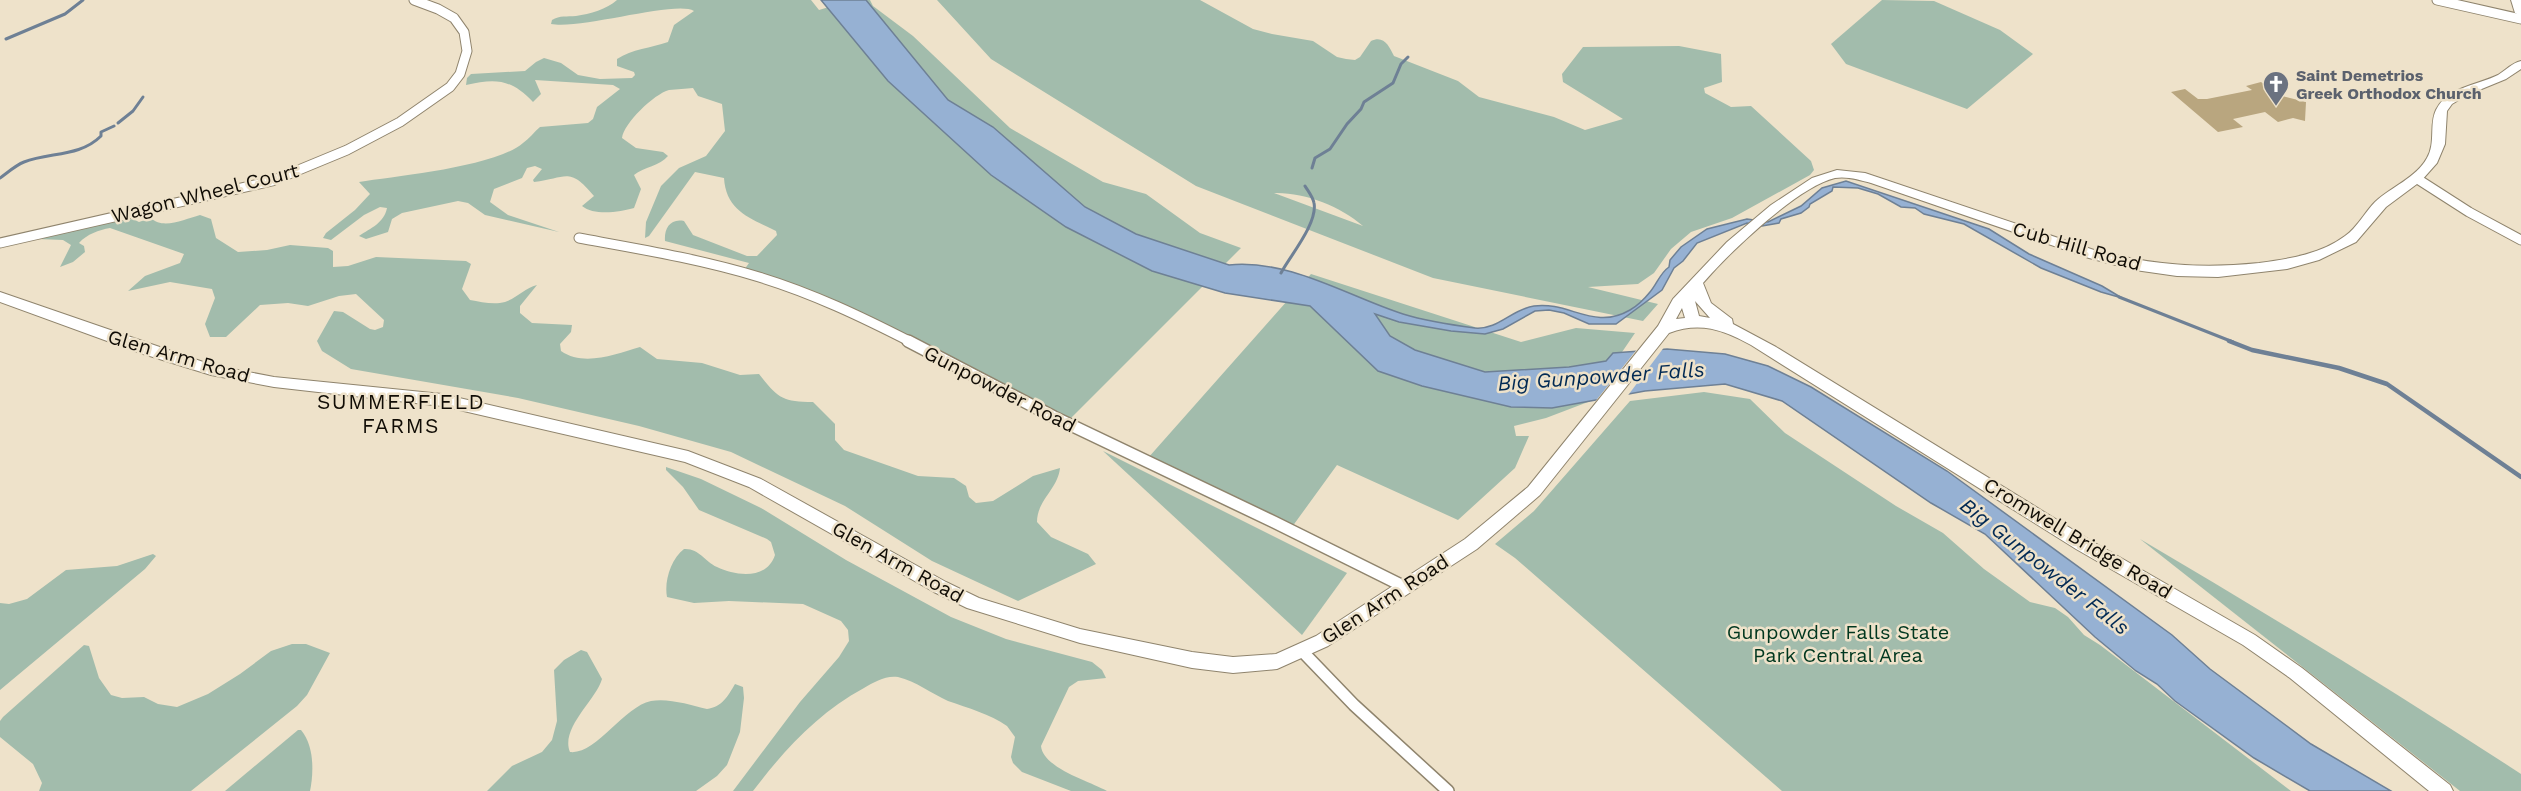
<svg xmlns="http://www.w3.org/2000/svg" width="2521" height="791" font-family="'Work Sans',sans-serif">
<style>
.green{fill:#a2bcac;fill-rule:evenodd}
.water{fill:#96b1d3;stroke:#6e8095;stroke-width:1.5}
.pier{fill:#eee2ca}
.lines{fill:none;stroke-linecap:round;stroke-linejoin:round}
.stream-far1{stroke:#6e8095;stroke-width:3}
.stream{stroke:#6e8095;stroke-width:4.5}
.building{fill:#b9a67f}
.street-far1-casing{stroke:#8f846d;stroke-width:11}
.street-casing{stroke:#8f846d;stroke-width:14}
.secondary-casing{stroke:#8f846d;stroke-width:2}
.street-far1{stroke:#fff;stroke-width:9}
.street{stroke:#fff;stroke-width:11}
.secondary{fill:#fff;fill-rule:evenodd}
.labels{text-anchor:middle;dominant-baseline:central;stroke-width:5;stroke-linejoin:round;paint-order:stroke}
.far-worship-label{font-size:16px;font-weight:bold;fill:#5b616d;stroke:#eee2ca;text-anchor:start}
.street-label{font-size:20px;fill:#100c05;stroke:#eee2ca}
.park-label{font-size:20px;fill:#00371f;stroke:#eee2ca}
.water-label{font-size:21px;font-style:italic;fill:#022a54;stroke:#eee2ca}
.neighbourhood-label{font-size:21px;letter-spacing:1.5px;fill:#100c05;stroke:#eee2ca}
</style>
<rect width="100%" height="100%" fill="#eee2ca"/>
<g class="green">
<path d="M 617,0 L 811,0 L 819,10 L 852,0 L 870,0 L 873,6 L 913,36 L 1010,128 L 1103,182 L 1146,194 L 1200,233 L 1241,248 L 1069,420 L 895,333 L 744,270 L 749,263 L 665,241 C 664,229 670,218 684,221 L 693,235 L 747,256 L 757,256 L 777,235 L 776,231 C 750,218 726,211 724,178 L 695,172 L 649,236 L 645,238 L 646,222 L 661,186 L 679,168 L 706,156 L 725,131 L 722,104 L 698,96 L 693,88 C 686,89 677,89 669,90 C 654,94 624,123 622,138 L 636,148 L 663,152 L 668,156 C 660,166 644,167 634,175 L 641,189 L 634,208 C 620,212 594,216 582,206 L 594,196 C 569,166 567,178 534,182 L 533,180 L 542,169 L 535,166 L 527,168 L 522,178 L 494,189 L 490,202 L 508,215 L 559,232 L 485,215 L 468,203 L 458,201 L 402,213 L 392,219 L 388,232 L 366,239 L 359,236 C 371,228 384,223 387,208 L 380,207 L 364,215 L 331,240 L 323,238 L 326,233 L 355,210 L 370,194 L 359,182 C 397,176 495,167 523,143 C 529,139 534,132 540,127 L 588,123 L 593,119 L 597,107 L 620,89 L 613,85 L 535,80 L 541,94 L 533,102 C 511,79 496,78 466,85 L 467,78 L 471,74 L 525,71 L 536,62 L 544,58 L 561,63 L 578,75 L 600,79 L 632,78 L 635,75 L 634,72 L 617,66 L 617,59 C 632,49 651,48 668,42 L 674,25 L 694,11 C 676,0 581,30 551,24 L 552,20 C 560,15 567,17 576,16 C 590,14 607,9 617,0 Z"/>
<path d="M 937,0 L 1200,0 L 1253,29 L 1272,34 L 1313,41 L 1337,57 L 1346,59 L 1355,60 L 1360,57 L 1371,41 C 1384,35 1389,46 1394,56 L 1458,81 L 1479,97 L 1554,117 L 1585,130 L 1623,119 L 1563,82 L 1562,74 L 1583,47 L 1679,46 L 1721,54 L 1722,82 L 1704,88 L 1705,93 L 1731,107 L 1751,106 L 1811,161 L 1814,170 L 1810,175 L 1732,218 L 1691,232 L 1671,249 L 1654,273 L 1638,284 L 1588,287 L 1658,304 L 1643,321 L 1433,278 L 1196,186 L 991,59 ZM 1274,193 C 1304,192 1340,206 1363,226 Z"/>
<polygon points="1882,0 1934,1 2000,30 2033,54 1967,109 1846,64 1831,44"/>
<path d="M 200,215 L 211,219 L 216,238 L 238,252 L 267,250 L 290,245 L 328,248 L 333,251 L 333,267 L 348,266 L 376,257 L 466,261 L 471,264 L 462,289 L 470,300 C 481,302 494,305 505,302 C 517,298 525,288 537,285 L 520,306 L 520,313 L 532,323 L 572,325 L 571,332 L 560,344 L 561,351 C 584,367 616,354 640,347 L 657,359 L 702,363 L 740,375 L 759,374 C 778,398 782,402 813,402 L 835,424 L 835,440 L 844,450 L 918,476 L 954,478 L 966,486 L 969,497 L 976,503 L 993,501 L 1033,476 L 1060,468 C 1058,489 1037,500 1037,522 L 1051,537 L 1088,554 L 1096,564 L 1018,601 L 932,561 L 845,506 L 731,452 L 639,426 L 518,398 L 351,369 L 322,351 L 317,341 L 334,311 L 343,312 L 370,329 L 375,330 L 383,327 L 384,320 L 356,294 L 339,296 L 308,306 L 288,303 L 260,305 L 226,337 L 210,337 L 205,324 L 215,298 L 212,289 L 170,282 L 128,291 L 145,276 L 180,263 L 184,254 L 110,228 C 99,230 87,234 79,243 L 84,246 L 85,252 L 73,262 L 60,267 L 71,245 L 63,240 L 37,239 L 42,235 L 90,223 L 133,219 L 139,222 L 151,218 C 163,230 185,219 200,215 Z"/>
<polygon points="1311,274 1521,342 1576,328 1635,333 1588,402 1546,418 1514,426 1516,436 1529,436 1515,468 1458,520 1337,465 1292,527 1148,458"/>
<polygon points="1704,392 1750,399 1785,433 1896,506 1943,533 1984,569 2030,602 2055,608 2068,617 2084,635 2100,645 2291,791 1782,791 1515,558 1495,544 1534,511 1630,401"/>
<polygon points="1103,451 1347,573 1302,635"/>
<path d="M 666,467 L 701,479 L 761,508 L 846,560 L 951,617 L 1006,639 L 1092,662 L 1102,670 L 1106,678 L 1078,681 L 1069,687 L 1041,746 C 1043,768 1089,781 1107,791 L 1071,791 L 1022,772 L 1013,763 L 1011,757 L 1015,737 L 1007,726 C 990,714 968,708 948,701 C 932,694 916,681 898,677 C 886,675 874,682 864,688 C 818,713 785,749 753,791 L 733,791 L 800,702 L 839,657 L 849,641 L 848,630 L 841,621 L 803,604 L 729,601 L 694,603 L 667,597 C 664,581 671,559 684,549 C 699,548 704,561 717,567 C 736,576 767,580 775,555 L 771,542 L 767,539 L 699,510 L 683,487 L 666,470 Z"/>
<path d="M 2140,539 C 2269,615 2396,692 2521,774 L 2521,791 L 2460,791 Z"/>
<polygon points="153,554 156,556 145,569 0,690 0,603 9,604 27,599 66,570 117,566"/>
<polygon points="292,644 306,644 330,653 307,695 297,706 191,791 39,791 42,783 33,764 0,737 0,721 3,717 84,645 89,646 99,678 111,695 122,698 144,697 158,704 177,707 208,694 240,674 271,651"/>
<path d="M 581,650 L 587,652 L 602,679 C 596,700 560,728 570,752 C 596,755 623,707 651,701 C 669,698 690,705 707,709 C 722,707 728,696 735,684 L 743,687 L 744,698 L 740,732 L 727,765 L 717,776 L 696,791 L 487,791 L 512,766 L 542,752 L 552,740 L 557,721 L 554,670 L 564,660 Z"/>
<path d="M 298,730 L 301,730 C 314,745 314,772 310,791 L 225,791 Z"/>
</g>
<path class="water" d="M 821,0 L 866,0 L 948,100 L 993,127 L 1085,207 L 1136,234 L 1229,265 C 1290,259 1347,296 1403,314 C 1426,321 1452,325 1475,328 C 1498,330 1512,309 1534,306 C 1569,301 1594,331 1630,310 C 1637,306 1646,297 1650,292 C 1657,284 1660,273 1669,267 L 1670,260 L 1681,247 L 1707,229 L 1747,219 L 1768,222 L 1801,206 L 1822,188 L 1846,181 L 1989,229 L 2029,254 L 2102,286 L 2122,298 L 2101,292 L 2041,268 L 1964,224 L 1924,214 L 1915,208 L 1901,207 L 1878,194 L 1858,188 L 1833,187 L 1832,191 L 1810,204 L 1809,207 L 1801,213 L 1781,219 L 1779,223 L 1762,226 L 1747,223 L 1697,243 L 1683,261 L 1674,268 L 1662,290 L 1616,324 L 1589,324 L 1564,313 L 1549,310 L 1535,311 L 1503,329 L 1485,334 L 1451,331 L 1399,322 L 1375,314 L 1390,336 L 1415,350 L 1485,372 L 1569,367 L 1606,361 L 1613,353 L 1667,349 L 1725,354 L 1768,366 L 1811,387 L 1947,471 L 2172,635 L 2210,669 L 2311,744 L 2391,791 L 2310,791 L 2254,758 L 2175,701 L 2157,684 L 2136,671 L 2095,637 L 1985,534 L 1931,503 L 1782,401 L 1725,384 L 1645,391 L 1552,408 L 1511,407 L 1422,386 L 1378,371 L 1310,306 L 1225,293 L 1152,271 L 1066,227 L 991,175 L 888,81 Z"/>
<polygon class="pier" points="1665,346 1626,398 1594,403 1638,348"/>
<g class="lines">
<g class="stream-far1">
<polyline points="6,39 65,14 83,0"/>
<polyline points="118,123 133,111 143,97"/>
<polyline points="1312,168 1315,158 1330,149 1347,124 1361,109 1364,102 1393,83 1401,64 1408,57"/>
<path d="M 0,178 C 7,173 16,165 24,162 C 50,152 80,157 101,136 L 101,132 L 114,126"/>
<path d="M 1281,273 C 1290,256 1318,223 1314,203 C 1313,197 1308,191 1305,186"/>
<polyline points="2119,297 2233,342"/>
</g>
<polyline class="stream" points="2229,341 2252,350 2339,368 2387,384 2521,477"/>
</g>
<polygon class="building" points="2261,82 2278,95 2306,102 2305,121 2293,118 2278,122 2265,112 2233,119 2243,127 2218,132 2171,92 2185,89 2198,99 2207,99 2252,90 2246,86"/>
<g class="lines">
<g class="street-far1-casing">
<g id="street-far1">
<polyline points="2437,0 2521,19"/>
<polyline points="2416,178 2469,212 2521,240"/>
<path d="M 579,238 C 639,249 700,259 759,277 C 812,293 862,317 911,342"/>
<polyline points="0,243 272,181 347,150 400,122 450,87 460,74 467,51 464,32 454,18 438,9 414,0"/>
</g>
</g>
<g class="street-casing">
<g id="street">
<polyline points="908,341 1054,417 1274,522 1405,587"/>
<polyline points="1302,651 1354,705 1448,791"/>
</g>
</g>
<g class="secondary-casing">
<g id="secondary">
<polygon points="2511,0 2521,0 2521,16 2515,13"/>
<path d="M 2521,61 L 2521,69 L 2506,79 L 2467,95 L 2452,104 L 2447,111 L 2445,144 L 2437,163 L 2421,181 L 2386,207 L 2356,242 L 2319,260 L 2287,269 L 2218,277 L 2177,276 L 2135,270 L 2089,258 L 1871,183 C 1860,180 1847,176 1835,178 C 1797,187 1729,253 1703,283 L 1711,303 L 1732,319 L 1733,324 L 1776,347 L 2088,539 L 2255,635 L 2302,668 L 2450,785 L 2453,791 L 2429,791 L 2290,678 L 2243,645 L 2076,549 L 1751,345 C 1724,330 1700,321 1669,333 L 1540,495 L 1477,549 L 1328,646 L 1277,669 L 1233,673 L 1192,668 L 1080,643 L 967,608 L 934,592 L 749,487 L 685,462 L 442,406 L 274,387 L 211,375 L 140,353 L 0,302 L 0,292 L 212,365 L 274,377 L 442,394 L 688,451 L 761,479 L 946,582 L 979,598 L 1080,629 L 1192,652 L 1233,657 L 1276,654 L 1316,636 L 1465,539 L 1528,487 L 1658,326 L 1673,299 L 1727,242 L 1771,205 L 1812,178 L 1837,170 L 1865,173 L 2097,251 C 2154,265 2201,269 2259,263 C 2289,259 2321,254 2345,236 C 2357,228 2365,212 2375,202 C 2391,187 2416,178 2427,158 C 2436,143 2429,124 2436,110 C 2447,87 2478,85 2498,75 C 2506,70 2512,63 2521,61 ZM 1695,301 L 1710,318 L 1699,316 ZM 1682,308 L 1685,318 L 1676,319 Z"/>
</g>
</g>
<use href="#street-far1" class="street-far1"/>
<use href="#street" class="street"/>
<use href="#secondary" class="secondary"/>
</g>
<defs>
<g id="church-pin" transform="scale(1.35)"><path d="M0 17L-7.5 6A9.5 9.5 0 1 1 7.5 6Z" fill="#6b7280" stroke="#eee2ca"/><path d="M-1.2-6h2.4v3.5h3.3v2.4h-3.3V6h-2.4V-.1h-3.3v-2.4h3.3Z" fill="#fff"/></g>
</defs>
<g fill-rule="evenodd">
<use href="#church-pin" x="2276" y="84"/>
</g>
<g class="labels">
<g class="far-worship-label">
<text x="2296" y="75">Saint Demetrios<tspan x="2296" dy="18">Greek Orthodox Church</tspan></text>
</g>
<g class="street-label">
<text transform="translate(205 193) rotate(-14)">Wagon Wheel Court</text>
<text transform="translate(2077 246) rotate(16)">Cub Hill Road</text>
<text transform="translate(179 356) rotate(16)">Glen Arm Road</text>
<text transform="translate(1000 389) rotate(27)">Gunpowder Road</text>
<text transform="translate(2078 538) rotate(31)">Cromwell Bridge Road</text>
<text transform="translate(898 562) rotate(29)">Glen Arm Road</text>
<text transform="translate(1385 599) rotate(-33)">Glen Arm Road</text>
</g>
<g class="park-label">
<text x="1838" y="632">Gunpowder Falls State<tspan x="1838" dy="23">Park Central Area</tspan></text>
</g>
<g class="water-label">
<text transform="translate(1601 376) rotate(-4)">Big Gunpowder Falls</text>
<text transform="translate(2045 566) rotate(38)">Big Gunpowder Falls</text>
</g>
<g class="neighbourhood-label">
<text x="401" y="401">SUMMERFIELD<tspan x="401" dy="24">FARMS</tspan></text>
</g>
</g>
</svg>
